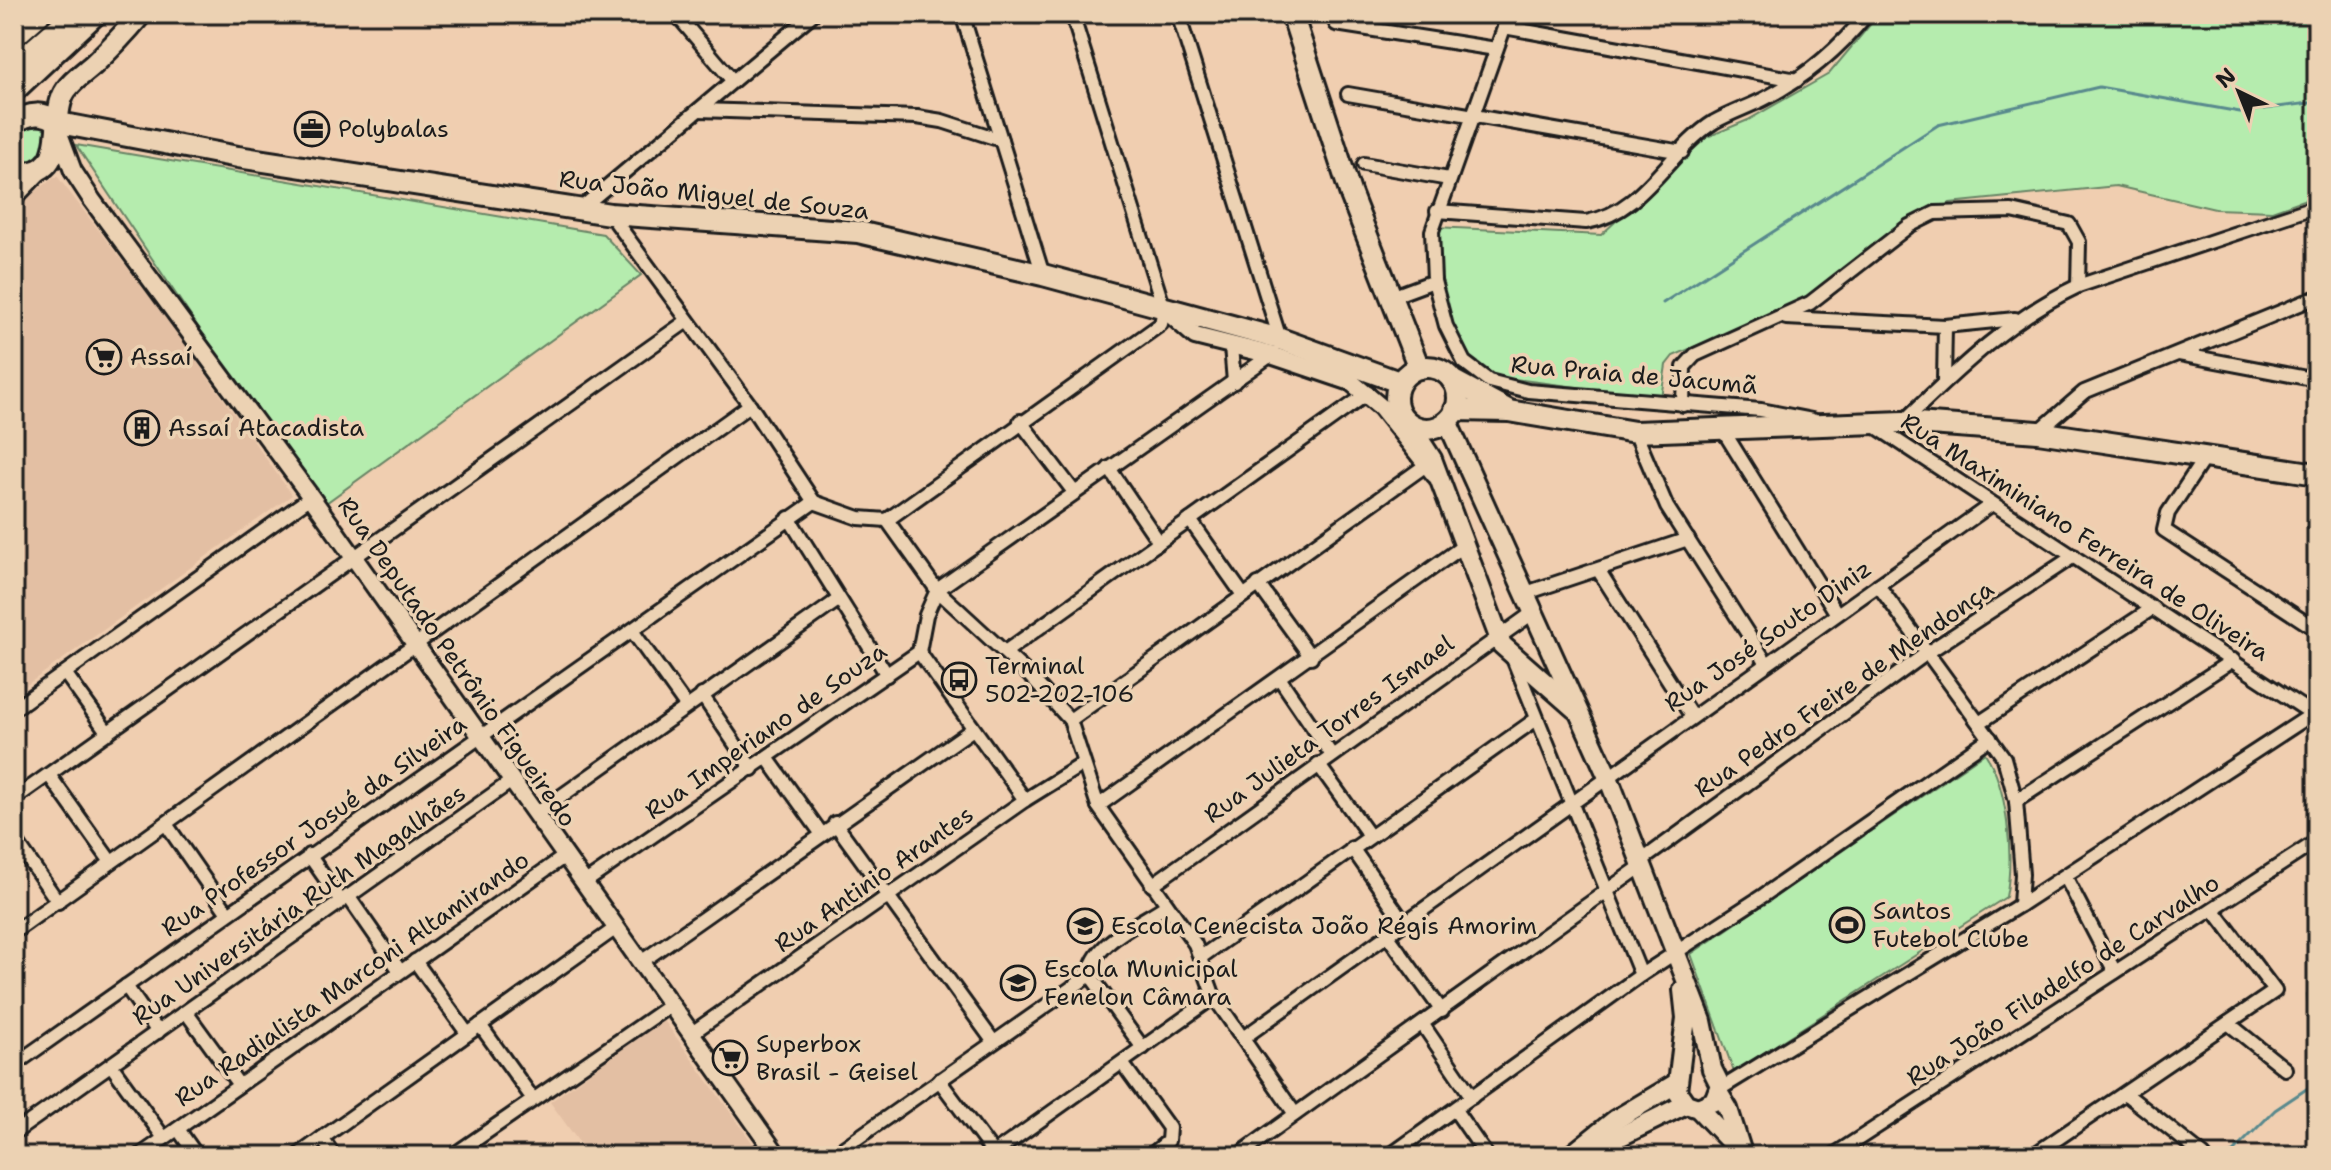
<svg xmlns="http://www.w3.org/2000/svg" width="2331" height="1170" font-family="'Shantell Sans',sans-serif">
<style>
.built{fill:#e3bfa3}
.green{fill:#b5ecae;stroke:#688465;stroke-width:2}
.lines{fill:none;stroke-linecap:round;stroke-linejoin:round}
.stream{stroke:#59898d;stroke-width:3}
.minor-casing{stroke:#1c1c1c;stroke-width:18}
.tertiary-casing{stroke:#1c1c1c;stroke-width:22}
.secondary-casing{stroke:#1c1c1c;stroke-width:24}
.primary-casing{stroke:#1c1c1c;stroke-width:26}
.trunk-casing{stroke:#1c1c1c;stroke-width:26}
.minor{stroke:#ecd2b3;stroke-width:12}
.tertiary{stroke:#ecd2b3;stroke-width:16}
.secondary{stroke:#ecd2b3;stroke-width:18}
.primary{stroke:#ecd2b3;stroke-width:20}
.trunk{stroke:#ecd2b3;stroke-width:20}
.labels{text-anchor:middle;dominant-baseline:central;stroke-width:7;stroke-linejoin:round;paint-order:stroke}
.poi-label{font-size:24px;fill:#1c1c1c;stroke:#ecd2b3;text-anchor:start}
.street-label{font-size:24px;fill:#1c1c1c;stroke:#ecd2b3}
</style>
<rect width="100%" height="100%" fill="#f0ceb0"/>
<filter id="ink" filterUnits="userSpaceOnUse"><feTurbulence type="fractalNoise" baseFrequency=".0125" numOctaves="2"/><feDisplacementMap in="SourceGraphic" scale="16" xChannelSelector="R" yChannelSelector="G"/><feConvolveMatrix kernelMatrix="1 2 1 2 8 2 1 2 1" color-interpolation-filters="sRGB"/></filter>
<g filter="url(#ink)">
<g class="built">
<polygon points="57,176 157,306 292,495 14,694 14,206"/>
<polygon points="663,1019 754,1145 738,1156 589,1156 550,1102"/>
</g>
<g class="green">
<polygon points="1879,14 2317,14 2317,195 2272,211 2215,209 2116,186 1950,203 1807,298 1673,356 1666,365 1661,398 1468,373 1452,353 1445,329 1435,227 1601,235 1707,137 1748,120 1829,74"/>
<polygon points="34,118 49,127 45,152 32,165 14,166 14,131"/>
<polygon points="76,145 603,234 641,275 319,508"/>
<path d="M 1985,753 C 2008,787 2014,857 2006,897 L 1734,1072 L 1691,954 Z"/>
<polygon points="2317,987 2317,1025 2310,1019 2307,994"/>
</g>
<g class="lines">
<g class="stream">
<polyline points="1663,303 1938,125 2099,87 2240,112 2317,102"/>
<polyline points="2229,1156 2275,1110 2317,1082"/>
</g>
<g class="minor-casing">
<g id="minor">
<polyline points="676,14 733,81"/>
<polyline points="922,14 963,16"/>
<polyline points="962,14 1043,275"/>
<polyline points="1178,14 1280,339"/>
<polyline points="1509,14 1432,231 1434,281 1446,326 1464,362 1489,381 1528,391 1761,410 1812,420"/>
<polyline points="1336,24 1496,49"/>
<polyline points="1504,27 1797,80"/>
<polyline points="1348,94 1682,152"/>
<polyline points="699,110 917,117 942,121 1001,140"/>
<polyline points="1364,164 1449,179"/>
<polyline points="579,210 813,14"/>
<path d="M 1437,211 L 1586,222 C 1644,213 1669,150 1714,122 C 1730,113 1748,107 1764,99 C 1805,78 1838,50 1867,14"/>
<polyline points="610,214 750,405 814,502"/>
<polyline points="1391,297 1434,281"/>
<polyline points="1786,318 1945,326 2015,319"/>
<polyline points="1231,346 1234,382"/>
<polyline points="2179,354 2317,380"/>
<polyline points="1944,382 1945,326"/>
<polyline points="1683,405 1684,367 1695,355 1810,303 1909,226 1935,213 2012,211 2069,224 2079,242 2078,286"/>
<polyline points="1020,421 1074,492"/>
<path d="M 1903,422 C 1957,370 2010,318 2078,286 L 2317,206"/>
<polyline points="1872,424 2317,717"/>
<polyline points="1721,427 1837,614"/>
<polyline points="1635,432 1667,507 1767,664"/>
<polyline points="2038,432 2084,392 2317,297"/>
<polyline points="2205,457 2168,513 2164,530 2317,630"/>
<polyline points="1109,468 1159,542"/>
<polyline points="814,502 859,518 887,520"/>
<polyline points="789,518 887,675"/>
<polyline points="887,520 937,590 1027,673 1070,720 1098,806 1195,944 1214,997 1295,1114"/>
<polyline points="887,520 1161,324 1164,309 1072,14"/>
<polyline points="1190,520 1243,595"/>
<polyline points="1599,571 1692,717"/>
<polyline points="1258,584 1311,657"/>
<polyline points="1878,585 2004,758 2016,801 2022,874 2020,905"/>
<polyline points="1526,593 1688,539"/>
<polyline points="633,632 686,706"/>
<polyline points="919,652 1025,800"/>
<polyline points="1005,652 1368,393"/>
<polyline points="1512,656 1641,975"/>
<polyline points="65,673 108,733"/>
<polyline points="1280,679 1331,754"/>
<polyline points="702,695 752,769"/>
<polyline points="14,709 311,497"/>
<polyline points="1070,720 1426,465"/>
<polyline points="1979,723 2153,608"/>
<polyline points="768,759 821,833"/>
<polyline points="1318,764 1369,835"/>
<polyline points="49,775 111,862"/>
<polyline points="14,799 687,321"/>
<polyline points="2016,801 2233,660"/>
<polyline points="1098,806 1462,547"/>
<polyline points="536,814 838,600"/>
<polyline points="835,823 993,1041"/>
<polyline points="166,824 227,912"/>
<polyline points="14,838 58,902"/>
<polyline points="1352,848 1405,924"/>
<polyline points="309,855 341,901"/>
<polyline points="1641,861 1927,653 2074,556"/>
<polyline points="2065,876 2115,972"/>
<polyline points="584,883 919,652 926,615 937,590 1271,355"/>
<polyline points="1152,885 1534,612"/>
<polyline points="348,896 400,971"/>
<polyline points="14,932 750,405"/>
<polyline points="1388,936 1442,1011"/>
<polyline points="1201,957 1535,720"/>
<polyline points="415,961 467,1033"/>
<polyline points="641,962 973,729"/>
<polyline points="126,986 158,1032"/>
<polyline points="186,1012 239,1085"/>
<polyline points="2228,1023 2285,1069"/>
<polyline points="480,1025 533,1099"/>
<polyline points="1423,1025 1472,1097"/>
<polyline points="692,1033 1025,800 1083,764"/>
<polyline points="1243,1038 1992,504"/>
<path d="M 1143,1048 L 1090,975 C 1091,943 1143,922 1167,905"/>
<polyline points="1122,1063 1169,1128 1168,1141 1150,1156"/>
<polyline points="14,1065 814,502"/>
<polyline points="111,1065 164,1138"/>
<polyline points="939,1080 994,1154"/>
<polyline points="1720,1089 2020,905 2317,711"/>
<polyline points="2126,1094 2204,1156"/>
<polyline points="1455,1110 1487,1156"/>
<polyline points="178,1129 197,1156"/>
<polyline points="14,1133 513,780"/>
<polyline points="322,1138 334,1156"/>
<polyline points="139,1156 565,856"/>
<polyline points="297,1156 616,928"/>
<polyline points="452,1156 672,1004"/>
<polyline points="753,1156 769,1144"/>
<polyline points="832,1156 1090,975"/>
<polyline points="990,1156 1214,997"/>
<polyline points="1237,1156 1643,865"/>
<polyline points="1389,1156 1641,975 1764,895 1990,738"/>
<polyline points="1832,1156 2317,841"/>
<polyline points="2032,1156 2275,991 2213,909"/>
</g>
</g>
<g class="tertiary-casing">
<g id="tertiary">
<polyline points="60,136 73,171 92,200 311,497 778,1156"/>
<polyline points="1165,310 1195,336 1271,355 1351,382 1381,407 1435,475"/>
</g>
</g>
<g class="secondary-casing">
<g id="secondary">
<polyline points="14,196 45,164"/>
<polyline points="1447,421 1608,777 1702,1021 1712,1069 1720,1085 1714,1101 1698,1108"/>
<polyline points="1408,422 1432,459 1502,645 1575,709"/>
<polyline points="1683,990 1686,1018 1677,1091 1686,1104 1698,1108 1743,1155"/>
<polyline points="1719,1094 1728,1109 1741,1150"/>
<polyline points="1586,1147 1619,1137 1686,1104"/>
<polyline points="1570,1156 1615,1120 1677,1083"/>
</g>
</g>
<g class="primary-casing">
<g id="primary">
<polyline points="1292,14 1351,195 1419,368"/>
<polyline points="14,37 40,14"/>
<path d="M 14,123 C 29,112 45,111 59,123 L 238,157 L 610,214 L 858,232 L 1043,275 L 1280,339 L 1399,382"/>
<path d="M 14,173 C 74,178 47,117 66,90 C 73,80 85,72 94,64 C 111,48 126,32 141,14"/>
<circle cx="1427" cy="398" r="31"/>
<polyline points="1452,380 1506,409"/>
<polyline points="1455,410 1509,411 1635,432 1903,422 2038,432 2317,474"/>
</g>
</g>
<g class="trunk-casing">
<g id="trunk">
<polyline points="14,66 74,14"/>
<polyline points="14,91 96,14"/>
</g>
</g>
<use href="#minor" class="minor"/>
<use href="#tertiary" class="tertiary"/>
<use href="#secondary" class="secondary"/>
<use href="#primary" class="primary"/>
<use href="#trunk" class="trunk"/>
</g>
</g>
<defs>
<g id="office-ring" transform="scale(1.8)"><circle r="9.5" fill="#ecd2b3" stroke="#1c1c1c" stroke-width="1.5"/><path d="M-6-3h4V-5.5h4V-3h4V5H-6ZM-1-4.5V-3h2v-1.5ZM-6 0V1H6V0Z" fill="#1c1c1c"/></g>
<g id="supermarket-ring" transform="scale(1.8)"><circle r="9.5" fill="#ecd2b3" stroke="#1c1c1c" stroke-width="1.5"/><path d="M-6-5.5h2.5l.6 2H6L4.5 2H-2.5L-4.4-4H-6ZM-1.5 3.2a1.3 1.3 0 1 0 .1 0ZM3 3.2a1.3 1.3 0 1 0 .1 0Z" fill="#1c1c1c"/></g>
<g id="building-ring" transform="scale(1.8)"><circle r="9.5" fill="#ecd2b3" stroke="#1c1c1c" stroke-width="1.5"/><path d="M-4-6H4V6H1V3H-1V6H-4ZM-2.5-4.3h1.7v1.8h-1.7ZM.8-4.3h1.7v1.8H.8ZM-2.5-1h1.7V.8h-1.7ZM.8-1h1.7V.8H.8Z" fill="#1c1c1c"/></g>
<g id="bus-ring" transform="scale(1.8)"><circle r="9.5" fill="#ecd2b3" stroke="#1c1c1c" stroke-width="1.5"/><path d="M-5-6H5V4H4V6H2V4H-2V6H-4V4H-5ZM-3.5-4V0h7V-4ZM-3.5 1.2v1.5H-2V1.2ZM2 1.2v1.5H3.5V1.2Z" fill="#1c1c1c"/></g>
<g id="stadium-ring" transform="scale(1.8)"><circle r="9.5" fill="#ecd2b3" stroke="#1c1c1c" stroke-width="1.5"/><path d="M0-5a6.5 5 0 1 0 0 10a6.5 5 0 1 0 0-10ZM-3.5-1.8h7v3.6h-7Z" fill="#1c1c1c"/></g>
<g id="school-ring" transform="scale(1.8)"><circle r="9.5" fill="#ecd2b3" stroke="#1c1c1c" stroke-width="1.5"/><path d="M0-5L7-2L0 1L-7-2ZM-4 1L0 2.5L4 1V4Q0 6-4 4Z" fill="#1c1c1c"/></g>
</defs>
<g fill-rule="evenodd">
<use href="#office-ring" x="312" y="129"/>
<use href="#supermarket-ring" x="104" y="357"/>
<use href="#building-ring" x="142" y="428"/>
<use href="#bus-ring" x="959" y="680"/>
<use href="#stadium-ring" x="1847" y="925"/>
<use href="#school-ring" x="1085" y="926"/>
<use href="#school-ring" x="1018" y="983"/>
<use href="#supermarket-ring" x="730" y="1058"/>
</g>
<g class="labels">
<g class="poi-label">
<text x="338" y="129">Polybalas</text>
<text x="130" y="357">Assaí</text>
<text x="168" y="428">Assaí Atacadista</text>
<text x="985" y="666">Terminal<tspan x="985" dy="28">502-202-106</tspan></text>
<text x="1873" y="911">Santos<tspan x="1873" dy="28">Futebol Clube</tspan></text>
<text x="1111" y="926">Escola Cenecista João Régis Amorim</text>
<text x="1044" y="969">Escola Municipal<tspan x="1044" dy="28">Fenelon Câmara</tspan></text>
<text x="756" y="1044">Superbox<tspan x="756" dy="28">Brasil - Geisel</tspan></text>
</g>
<g class="street-label">
<text transform="translate(714 195) rotate(6)">Rua João Miguel de Souza</text>
<text transform="translate(1634 375) rotate(5)">Rua Praia de Jacumã</text>
<text transform="translate(2085 537) rotate(33)">Rua Maximiniano Ferreira de Oliveira</text>
<text transform="translate(1768 636) rotate(-35)">Rua José Souto Diniz</text>
<text transform="translate(457 662) rotate(55)">Rua Deputado Petrônio Figueiredo</text>
<text transform="translate(1844 689) rotate(-35)">Rua Pedro Freire de Mendonça</text>
<text transform="translate(1329 729) rotate(-36)">Rua Julieta Torres Ismael</text>
<text transform="translate(766 731) rotate(-35)">Rua Imperiano de Souza</text>
<text transform="translate(314 826) rotate(-35)">Rua Professor Josué da Silveira</text>
<text transform="translate(874 879) rotate(-35)">Rua Antinio Arantes</text>
<text transform="translate(299 905) rotate(-35)">Rua Universitária Ruth Magalhães</text>
<text transform="translate(352 979) rotate(-35)">Rua Radialista Marconi Altamirando</text>
<text transform="translate(2063 980) rotate(-33)">Rua João Filadelfo de Carvalho</text>
</g>
</g>
<rect width="2331" height="1170" fill="none" stroke="#ecd2b3" stroke-width="48"/>
<rect x="24" y="24" width="2283" height="1122" fill="none" stroke="#1c1c1c" stroke-width="3" filter="url(#ink)"/>
<g transform="translate(2239 92) rotate(317)" stroke="#ecd2b3" stroke-width="6" paint-order="stroke">
<path d="M0-6L14 30L0 20L-14 30Z" fill="#1c1c1c"/>
<text y="-12" font-size="22" font-weight="bold" text-anchor="middle" fill="#1c1c1c">N</text>
</g>
</svg>
